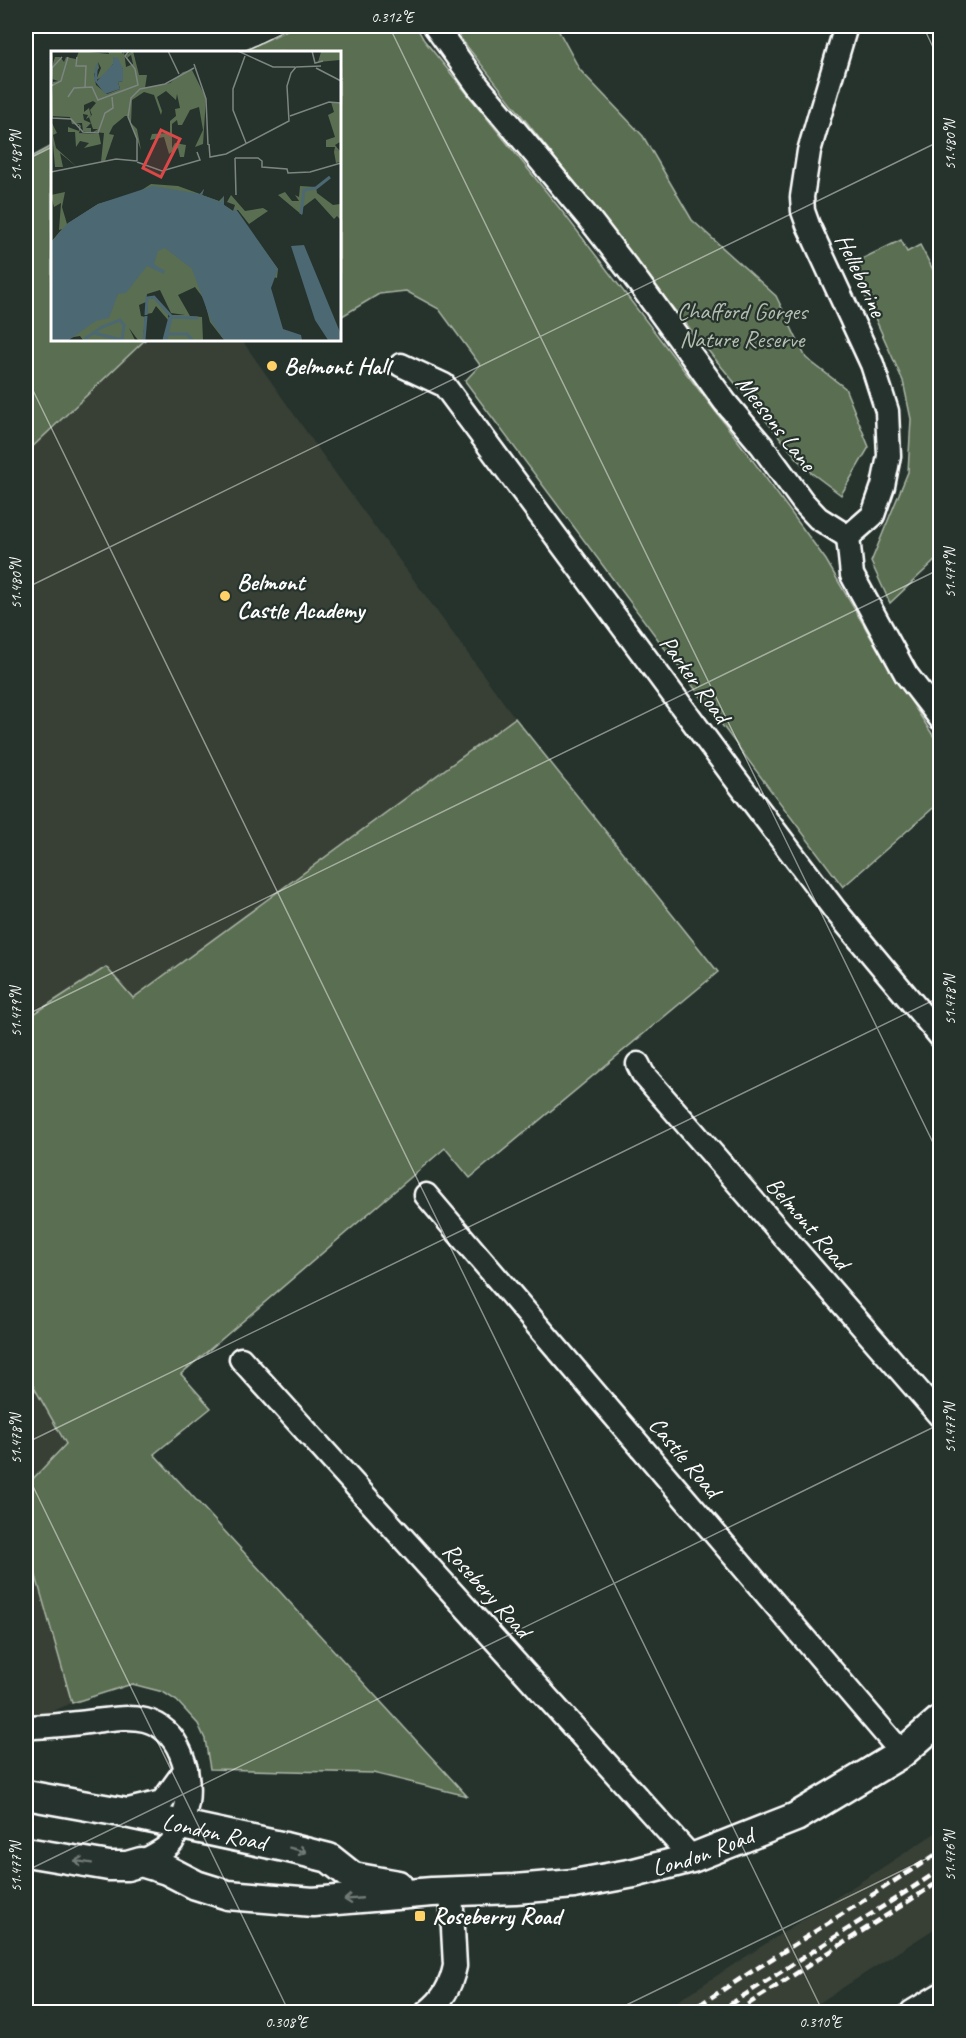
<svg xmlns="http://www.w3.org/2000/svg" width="966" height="2038" font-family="Caveat,sans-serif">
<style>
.built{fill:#384036}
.green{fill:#5a6e51;stroke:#acb6a8;stroke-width:1.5}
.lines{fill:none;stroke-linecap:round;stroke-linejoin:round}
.minor-casing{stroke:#fff;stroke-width:27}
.tertiary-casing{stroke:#fff;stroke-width:33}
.minor{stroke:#26332d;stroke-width:22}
.tertiary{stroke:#26332d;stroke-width:28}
.rail{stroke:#fff;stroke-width:4.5;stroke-dasharray:9 4.5;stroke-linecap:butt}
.oneway{stroke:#727a76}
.ticks{fill:none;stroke:#fff;stroke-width:1.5;stroke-opacity:0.45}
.poi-dot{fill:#ffd166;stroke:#26332d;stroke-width:2}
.labels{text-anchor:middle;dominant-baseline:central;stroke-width:4.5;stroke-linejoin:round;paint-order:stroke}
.street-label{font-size:24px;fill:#fff;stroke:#26332d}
.park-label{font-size:24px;fill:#b5beb1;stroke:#26332d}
.poi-label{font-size:24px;font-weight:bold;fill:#fff;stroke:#26332d;text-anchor:start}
.inset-river{fill:none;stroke:#4c6872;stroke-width:3}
.inset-road{fill:none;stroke:#7d8581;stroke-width:1.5}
.view{fill:#dc4848;fill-opacity:0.15;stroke:#dc4848;stroke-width:3}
.inset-edge{fill:none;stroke:#fff;stroke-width:3}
.neatline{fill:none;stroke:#fff;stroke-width:2}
.ticks-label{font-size:15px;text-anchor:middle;fill:#fff}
</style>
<rect width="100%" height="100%" fill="#26332d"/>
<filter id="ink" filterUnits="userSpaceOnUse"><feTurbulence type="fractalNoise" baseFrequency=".0167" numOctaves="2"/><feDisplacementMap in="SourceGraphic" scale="12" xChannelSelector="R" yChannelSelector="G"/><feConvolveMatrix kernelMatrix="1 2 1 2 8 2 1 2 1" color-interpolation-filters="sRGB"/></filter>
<g filter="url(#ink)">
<g class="built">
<polygon points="146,339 241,339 336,474 515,718 133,998 106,967 26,1019 26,453"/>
<polygon points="26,1373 66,1444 26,1486"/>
<polygon points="26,1541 72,1703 26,1722"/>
<polygon points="940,1830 940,1925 805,2012 661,2012"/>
</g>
<g class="green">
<polygon points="295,26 416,26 424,40 565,215 745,450 826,560 884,660 940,746 940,802 843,887 465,381 480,365 439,309 406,291 379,294 339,318 339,52 242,52"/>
<polygon points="451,26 556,26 580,70 643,136 692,220 776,296 806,358 845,388 869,447 841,495 805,468 673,308"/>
<polygon points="52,146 52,339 146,339 26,453 26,160"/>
<polygon points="901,240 907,252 920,245 940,283 940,556 890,603 871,562 908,472 911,419 903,381 851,264"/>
<polygon points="515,718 718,972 470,1178 445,1148 181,1374 211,1408 154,1454 467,1796 373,1773 210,1769 205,1739 198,1724 177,1701 163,1692 132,1684 72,1703 26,1541 26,1486 66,1444 26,1373 26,1019 106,967 133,998"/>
</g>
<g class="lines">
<g class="minor-casing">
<g id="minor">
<polyline points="435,26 478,86 590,220 638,282 725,402 762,446 803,502 818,518 848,537"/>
<polyline points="846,26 809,151 802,197 803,211 808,225 872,364 887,411 889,456 883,486 873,515 848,537"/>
<polyline points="401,365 444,385 734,777 834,909 940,1036"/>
<polyline points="848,537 852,575 906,674 940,718"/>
<polyline points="638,1064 643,1074 940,1416"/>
<polyline points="426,1195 902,1753"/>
<polyline points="241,1359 692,1858"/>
<path d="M 26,1727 C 49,1727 72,1724 95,1721 C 111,1719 129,1716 145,1720 C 180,1729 191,1771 187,1803 C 185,1816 178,1831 172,1842 C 165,1851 150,1857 141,1862"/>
<polyline points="124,1811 162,1802 186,1769"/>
<path d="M 427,2012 C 443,2000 451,1986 455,1966 L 451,1891"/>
<polyline points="912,2012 940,1995"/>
</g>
</g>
<g class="tertiary-casing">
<g id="tertiary">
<path id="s1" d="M 26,1795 L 121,1812 L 285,1847 L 329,1858 L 353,1877 L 398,1885"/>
<path id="s2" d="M 26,1852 L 109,1866 L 127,1866 L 141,1862 L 167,1870 L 196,1885 L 228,1895 L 313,1902 L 432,1892 L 515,1889 L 574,1884 L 634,1873 L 692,1858 L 796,1817 L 902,1753 L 940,1720"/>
</g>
</g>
<use href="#minor" class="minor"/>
<use href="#tertiary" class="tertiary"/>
<g class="rail">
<polyline points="688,2012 940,1852"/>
<polyline points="718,2012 940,1870"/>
<polyline points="736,2012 940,1881"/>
</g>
</g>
<defs><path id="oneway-shaft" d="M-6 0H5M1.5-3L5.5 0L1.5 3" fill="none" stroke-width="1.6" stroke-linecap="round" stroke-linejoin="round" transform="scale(1.5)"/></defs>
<g class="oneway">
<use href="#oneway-shaft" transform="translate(298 1850) rotate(15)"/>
<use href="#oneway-shaft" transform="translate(83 1862) rotate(-171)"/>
<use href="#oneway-shaft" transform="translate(353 1899) rotate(175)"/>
</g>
</g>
<path class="ticks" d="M 389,26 L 940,1157M 923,26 L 940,62M 245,52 L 301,26M 26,160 L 52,147M 26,376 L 823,2012M 26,588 L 940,141M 26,1015 L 940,569M 26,1443 L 940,997M 26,1472 L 289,2012M 26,1871 L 940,1424M 612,2012 L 940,1852"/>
<g class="poi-dot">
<circle cx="272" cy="366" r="6"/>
<circle cx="225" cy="596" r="6"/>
<rect x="414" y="1910" width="12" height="12" rx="3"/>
</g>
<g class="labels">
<g class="street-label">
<text transform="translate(861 275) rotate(65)">Helleborine</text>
<text transform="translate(776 423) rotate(52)">Meesons Lane</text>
<text transform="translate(695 679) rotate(54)">Parker Road</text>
<text transform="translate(808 1223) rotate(49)">Belmont Road</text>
<text transform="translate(685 1457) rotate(50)">Castle Road</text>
<text transform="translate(487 1590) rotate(48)">Rosebery Road</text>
<text stroke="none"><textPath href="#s1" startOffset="192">London Road</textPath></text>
<text stroke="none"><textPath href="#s2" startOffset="690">London Road</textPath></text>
</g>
<g class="park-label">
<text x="742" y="311">Chafford Gorges<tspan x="742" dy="28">Nature Reserve</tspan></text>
</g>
<g class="poi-label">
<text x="284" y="366">Belmont Hall</text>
<text x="237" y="582">Belmont<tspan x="237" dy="28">Castle Academy</tspan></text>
<text x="432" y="1916">Roseberry Road</text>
</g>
</g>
<g transform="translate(51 51)">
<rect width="290" height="290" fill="#26332d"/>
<path d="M 2,0 L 1,16 L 4,6 L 9,6 L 13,11 L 15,6 L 25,8 L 28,0 L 58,3 L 57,0 L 70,0 L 72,3 L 73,0 L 75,16 L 82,13 L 80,4 L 76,7 L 75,4 L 82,0 L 88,24 L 96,24 L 94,37 L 119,32 L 132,21 L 141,19 L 155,47 L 152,93 L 144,96 L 152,79 L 148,56 L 139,59 L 131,74 L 127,74 L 126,69 L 121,73 L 121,97 L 124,92 L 135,94 L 133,106 L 129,106 L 127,97 L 118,103 L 113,86 L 99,89 L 101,83 L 119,82 L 119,70 L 125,65 L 124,58 L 129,57 L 126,43 L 125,49 L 115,40 L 106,46 L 111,60 L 110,64 L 103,44 L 93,41 L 81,49 L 80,72 L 86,78 L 90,99 L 77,65 L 74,65 L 62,75 L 58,83 L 63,84 L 54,110 L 50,111 L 53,82 L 42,81 L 47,78 L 42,78 L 38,66 L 41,64 L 39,59 L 45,52 L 42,50 L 33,54 L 33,61 L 38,57 L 40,65 L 35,68 L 37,64 L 32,63 L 33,69 L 40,72 L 35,77 L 40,77 L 40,81 L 32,80 L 31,72 L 25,72 L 28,73 L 30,75 L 28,82 L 48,83 L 50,93 L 33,97 L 38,92 L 29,90 L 25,96 L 24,81 L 17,81 L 17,76 L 28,80 L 28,74 L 21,73 L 19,66 L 0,65 L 2,31 L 7,30 L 1,28 L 1,34 L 0,34 L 0,13 ZM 62,6 L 72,18 L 72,30 L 67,31 L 69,38 L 56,43 L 45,34 L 43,23 L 48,17 L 47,11 L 50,17 L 45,29 L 53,25 L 62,13 ZM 289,0 L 289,9 L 267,11 L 270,1 ZM 280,51 L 289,52 L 289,91 L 284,94 L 288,99 L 284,100 L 289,99 L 289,111 L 285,112 L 283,101 L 284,96 L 275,96 L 275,89 L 284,86 L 277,64 L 283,61 ZM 0,70 L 6,82 L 2,84 L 5,97 L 26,116 L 9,102 L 12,116 L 4,116 ZM 100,133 L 127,135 L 149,143 L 153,138 L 151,144 L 168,150 L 173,145 L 173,154 L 182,160 L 184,154 L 176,151 L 180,144 L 194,160 L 212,157 L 217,160 L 198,173 L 187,159 L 184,159 L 227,218 L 226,227 L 33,169 L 0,191 L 11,178 L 8,179 L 10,152 L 3,156 L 0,144 L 14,141 L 11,156 L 16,173 L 47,153 L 86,142 ZM 249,135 L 265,136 L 266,142 L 282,154 L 289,153 L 289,168 L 286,165 L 283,168 L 264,147 L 252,156 L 251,164 L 227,144 L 234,141 L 241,150 L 248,150 L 244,144 L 248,146 ZM 108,191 L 141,211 L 173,289 L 159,271 L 153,248 L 144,236 L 127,244 L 139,265 L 151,266 L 152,289 L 114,289 L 120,264 L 134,264 L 120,262 L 109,239 L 96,243 L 95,251 L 88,254 L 90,265 L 94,266 L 92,289 L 87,289 L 78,277 L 84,289 L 32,289 L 29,285 L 5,289 L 66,244 ZM 103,247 L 117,262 L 117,269 L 105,255 L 101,262 L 96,263 L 97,248 Z" fill="#5a6e51" fill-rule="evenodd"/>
<path d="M 62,6 L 67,7 L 72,18 L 72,30 L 67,31 L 69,38 L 54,43 L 43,29 L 44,16 L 47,11 L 46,30 L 62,13 ZM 102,135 L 149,143 L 153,138 L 151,144 L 170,151 L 173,145 L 173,154 L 182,160 L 185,158 L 227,218 L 220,237 L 232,278 L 250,284 L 251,289 L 173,289 L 160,270 L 141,218 L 114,197 L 107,200 L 103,213 L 114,220 L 113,223 L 96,215 L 75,242 L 67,243 L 58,267 L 45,270 L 18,289 L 0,289 L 0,191 L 17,172 L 47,153 ZM 253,194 L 289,281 L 289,289 L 277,289 L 264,269 L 240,195 Z" fill="#4c6872"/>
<path class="inset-river" d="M 250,163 L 253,139 L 265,137 L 279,126M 95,264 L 96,247 L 103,246 L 121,266 L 147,267M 116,283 L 136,283 L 141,289M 34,289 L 35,287 L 51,276 L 69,269 L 73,274 L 71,289 L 43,282M 93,289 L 95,265M 113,289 L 119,266M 115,289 L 120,267"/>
<path class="inset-road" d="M 117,0 L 128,23M 187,0 L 222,16 L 244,16M 261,0 L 264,12 L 272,10M 194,5 L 182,38 L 182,59 L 195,92M 26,6 L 25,15 L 35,15 L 34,37M 143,13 L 155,48 L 157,94M 265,17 L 290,30M 0,35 L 10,30 L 17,6M 0,40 L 1,17 L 11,6M 17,46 L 23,37 L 41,36 L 47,49 L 87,34 L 84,18 L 74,5 L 78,0M 0,48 L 1,67 L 20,68 L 32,81 L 47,82 L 54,62 L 62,57 L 61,46M 239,65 L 278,51 L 290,52M 158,93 L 159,106 L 175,103 L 238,70 L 236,35 L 240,22 L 245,16 L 270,15M 184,107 L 207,107 L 211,110 L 211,116 L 236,118 L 237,122 L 259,121 L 290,112M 184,107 L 185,144M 86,110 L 86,88 L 77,66 L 80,47 L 89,38 L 114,33 L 143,17M 86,111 L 111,120 L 149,109 L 146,101M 0,121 L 65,108 L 86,110"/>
<path class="view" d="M 110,79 L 129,88 L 110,126 L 92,117 Z"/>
<rect width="290" height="290" class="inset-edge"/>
</g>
<rect width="966" height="2038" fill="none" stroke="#26332d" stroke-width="66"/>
<rect x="33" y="33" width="900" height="1972" class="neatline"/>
<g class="ticks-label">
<text x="392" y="22">0.312°E</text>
<text transform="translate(950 145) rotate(-90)" y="5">51.480°N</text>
<text transform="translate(16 156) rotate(-90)" y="5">51.481°N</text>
<text transform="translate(950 573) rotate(-90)" y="5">51.479°N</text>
<text transform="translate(16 584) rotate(-90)" y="5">51.480°N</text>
<text transform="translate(950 1000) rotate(-90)" y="5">51.478°N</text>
<text transform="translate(16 1012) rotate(-90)" y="5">51.479°N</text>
<text transform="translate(950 1428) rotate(-90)" y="5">51.477°N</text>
<text transform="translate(16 1439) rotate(-90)" y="5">51.478°N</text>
<text transform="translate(950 1856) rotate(-90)" y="5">51.476°N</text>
<text transform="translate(16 1867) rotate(-90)" y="5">51.477°N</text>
<text x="286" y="2027">0.308°E</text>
<text x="820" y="2027">0.310°E</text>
</g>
</svg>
